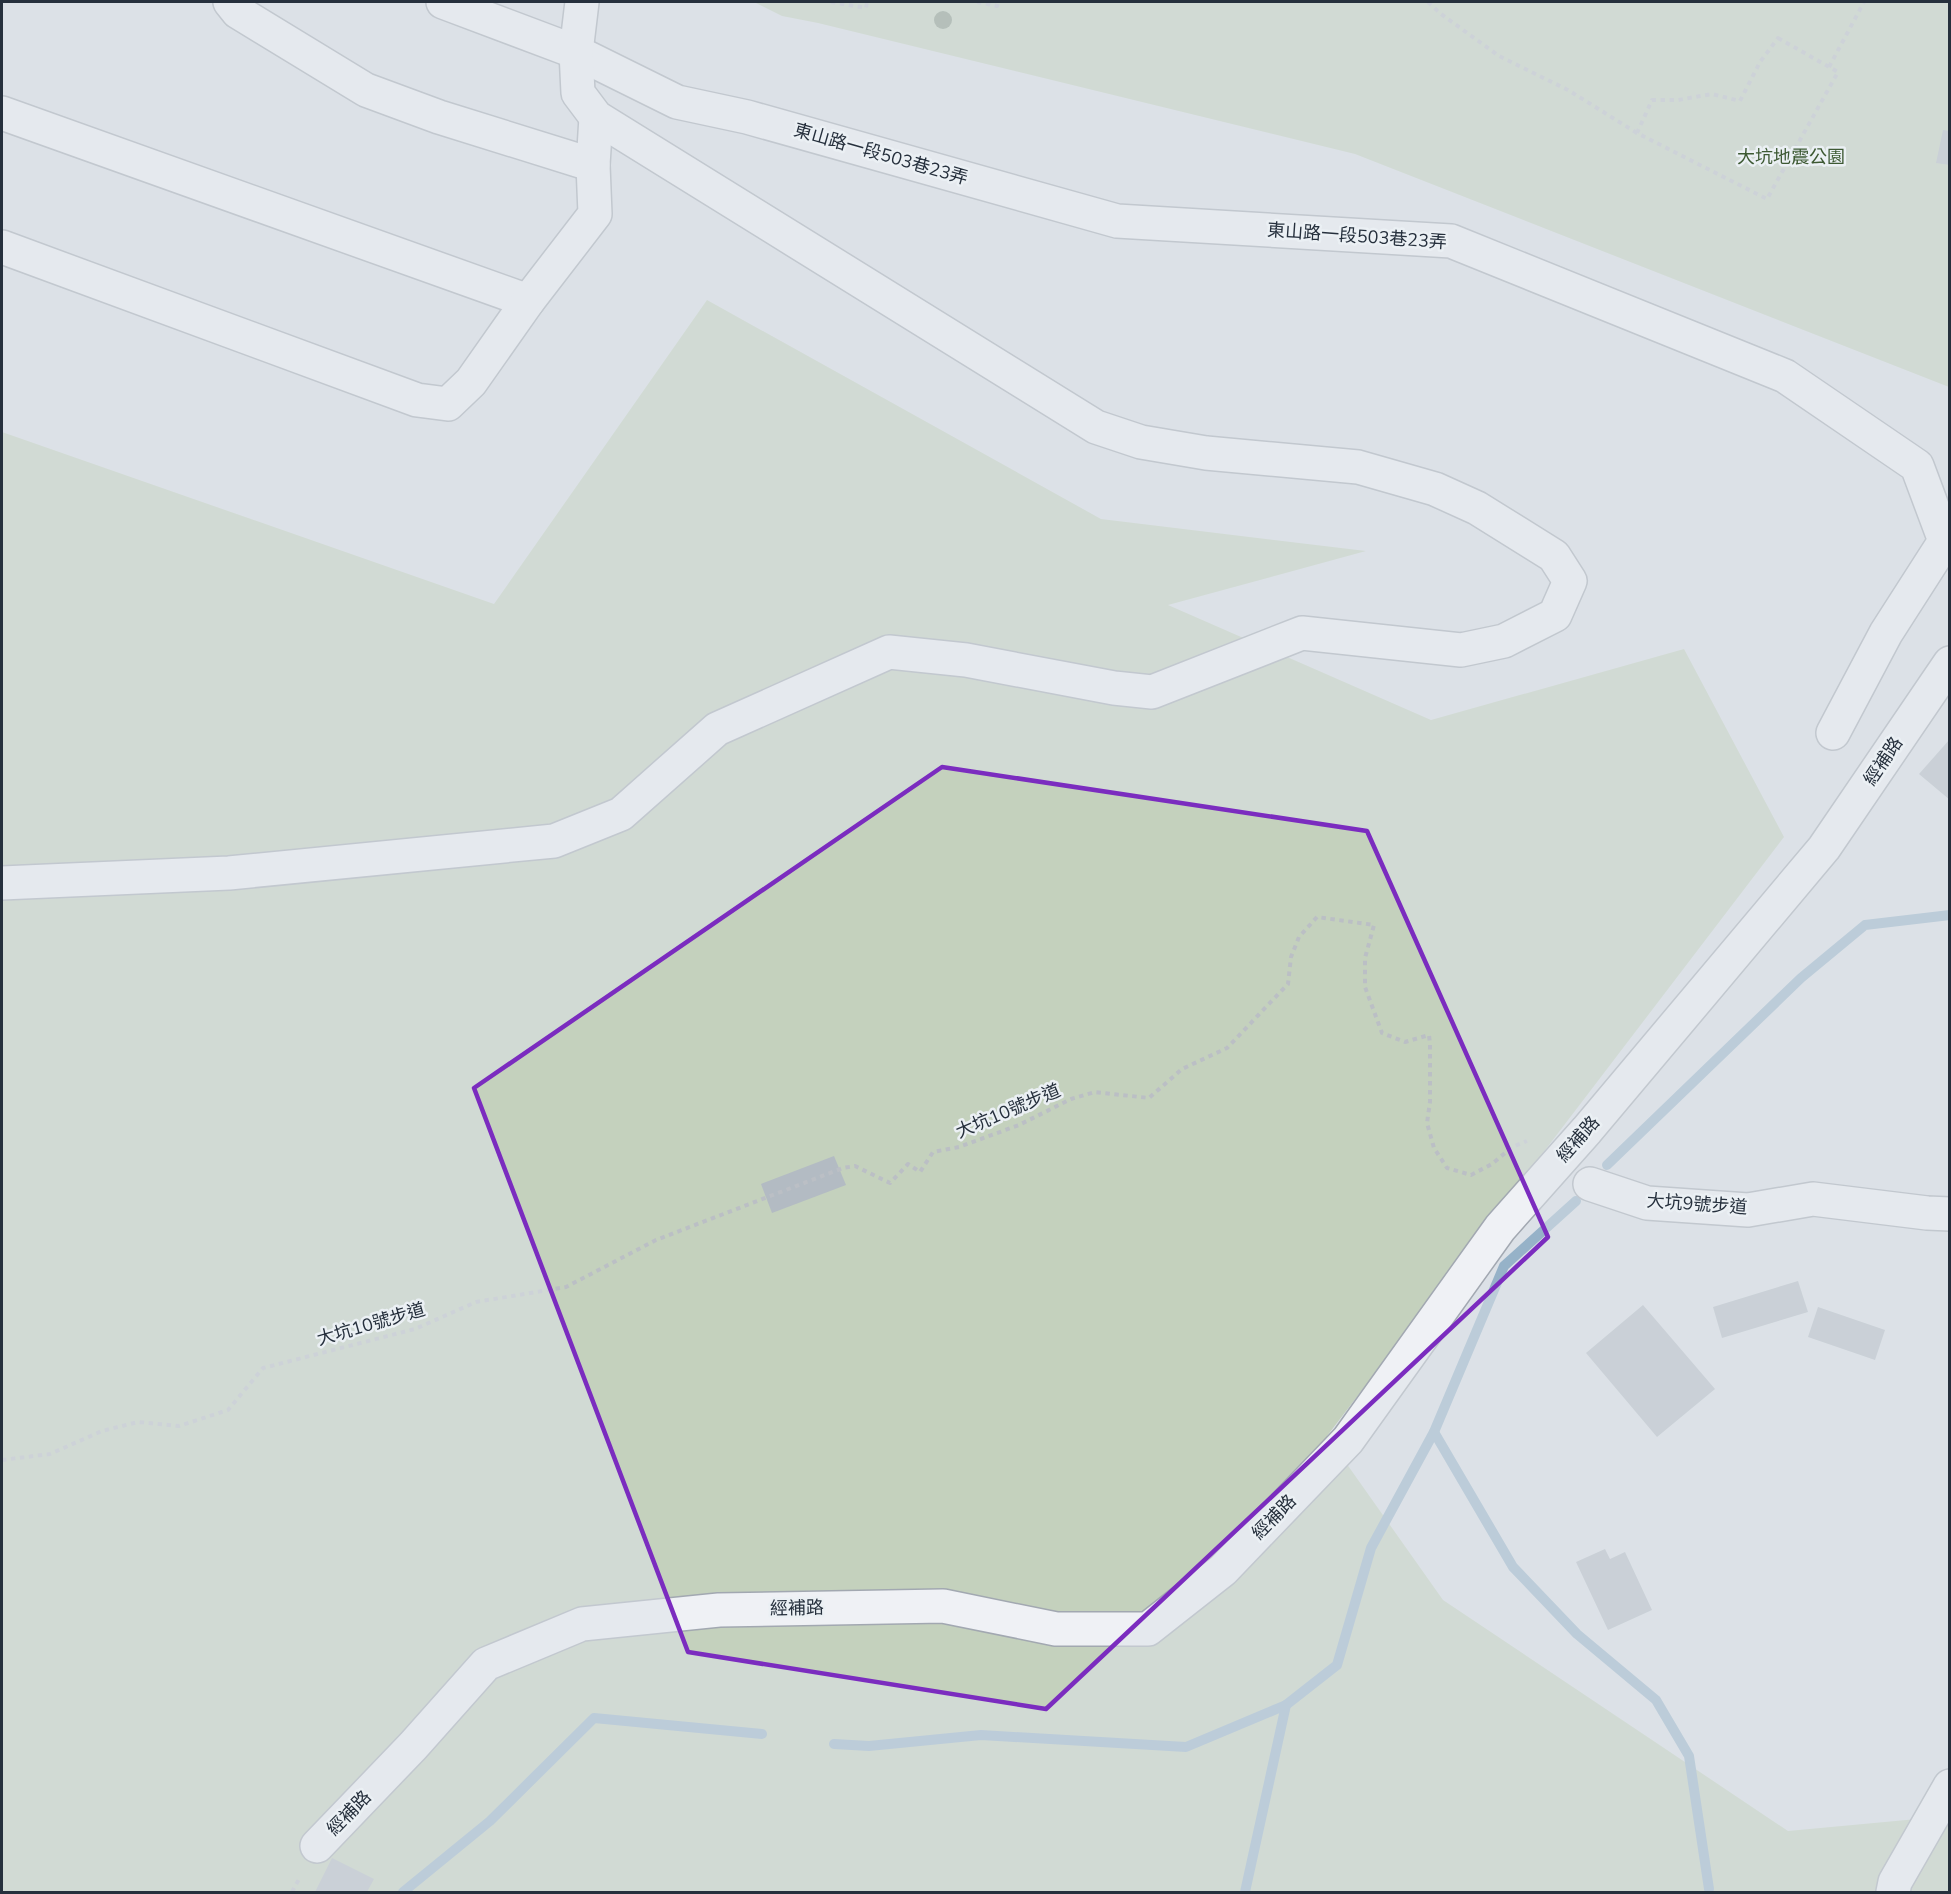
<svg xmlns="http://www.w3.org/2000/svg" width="1951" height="1894" font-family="'Nunito Sans','Noto Sans TC',sans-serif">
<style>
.green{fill:#c4d1bd}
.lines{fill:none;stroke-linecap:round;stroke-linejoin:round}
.stream{stroke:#96b2c8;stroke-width:10}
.building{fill:#b3bbc3}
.minor-casing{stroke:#a2a8b1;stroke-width:36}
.path{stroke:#bbbfc5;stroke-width:4;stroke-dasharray:4.5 4.5;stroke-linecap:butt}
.minor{stroke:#eff1f5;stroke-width:33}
.tree{fill:#859684}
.marked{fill:none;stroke:#7b2cbf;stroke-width:4.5;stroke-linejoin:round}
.labels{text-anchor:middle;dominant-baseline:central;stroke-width:5;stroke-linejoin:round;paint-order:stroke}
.street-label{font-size:18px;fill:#26303d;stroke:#ebf0f4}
.park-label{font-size:18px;fill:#3d5933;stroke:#ebf0f4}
</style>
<rect width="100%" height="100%" fill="#dce1e7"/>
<g class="green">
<polygon points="754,2 1949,2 1949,387 1355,154 818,23 782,16"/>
<polygon points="707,300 1101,519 1366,551 1168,605 1431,720 1684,649 1784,837 1327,1436 1443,1600 1788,1831 1949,1816 1949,1892 2,1892 2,432 494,604"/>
</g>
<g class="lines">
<g class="stream">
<polyline points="1607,1165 1801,978 1865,925 1950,915"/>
<polyline points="1434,1432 1513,1567 1577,1634 1656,1700 1689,1756 1709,1889"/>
<polyline points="834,1744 869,1746 981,1735 1186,1747 1286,1705 1337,1665 1371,1548 1434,1432 1504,1266 1576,1201"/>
<polyline points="403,1892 490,1821 594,1718 762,1734"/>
<polyline points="1245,1892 1286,1705"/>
</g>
</g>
<g class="building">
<polygon points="1943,130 1950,131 1950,165 1936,163"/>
<polygon points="1950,739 1950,800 1919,774"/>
<polygon points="834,1156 846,1185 772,1213 761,1184"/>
<polygon points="1798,1281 1808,1312 1722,1338 1713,1307"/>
<polygon points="1643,1305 1715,1389 1657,1437 1586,1353"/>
<polygon points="1818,1307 1885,1330 1875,1360 1808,1337"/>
<polygon points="1605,1549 1610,1559 1625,1552 1652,1610 1608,1630 1576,1562"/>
<polygon points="332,1858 374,1879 367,1892 315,1892"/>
</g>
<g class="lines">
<g class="minor-casing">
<g id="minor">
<polyline points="230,2 238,12 366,90 439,117 593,165"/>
<polyline points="443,2 576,52 677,102 747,117 1117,221 1451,241 1785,376 1917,466 1945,541 1886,633 1833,733"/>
<polyline points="2,113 528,301"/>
<polyline points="2,247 417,400 448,404 471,382 528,301 595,214 593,165 596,117"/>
<polyline points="2,883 229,873 554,841 621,814 717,729 889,652 966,660 1114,688 1152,692 1302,633 1461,650 1504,641 1555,615 1570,581 1554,556 1477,508 1435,489 1358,467 1206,453 1141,442 1096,427 596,117 578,93 576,52 582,2"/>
<polyline points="1590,1184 1647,1203 1748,1210 1813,1199 1927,1213 1950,1214"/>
<polyline points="317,1846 413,1746 486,1664 582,1624 719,1610 943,1606 1056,1629 1148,1629 1223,1570 1348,1440 1500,1228 1587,1130 1824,848 1950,663"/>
<polyline points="1893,1892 1895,1882 1950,1786"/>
</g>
</g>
<g class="path">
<polyline points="831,2 866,8 867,2"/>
<polyline points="977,2 997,6 998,2"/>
<polyline points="1428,2 1441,14 1499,56 1568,90 1637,133"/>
<polygon points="1778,38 1838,72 1767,199 1637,133 1652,100 1678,100 1712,94 1740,101 1760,62"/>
<polyline points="1829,67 1864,2"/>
<polyline points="2,1460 50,1454 102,1431 138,1422 179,1426 228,1410 263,1368 415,1329 476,1302 566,1287 656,1240 843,1168 855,1166 890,1183 908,1164 920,1172 933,1152 959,1147 1019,1125 1071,1099 1095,1092 1149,1098 1182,1069 1227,1048 1288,984 1291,957 1299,937 1317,917 1374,925 1365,958 1365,987 1382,1033 1405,1042 1429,1035 1430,1044 1430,1102 1427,1123 1434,1148 1447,1168 1471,1175 1492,1164 1512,1147 1527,1141"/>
<polyline points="292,1892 300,1877"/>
</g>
<use href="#minor" class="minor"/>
</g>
<circle class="tree" cx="943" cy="20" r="9"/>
<path d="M0 0H1951V1894H0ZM 942,767 L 1367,831 L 1548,1237 L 1046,1709 L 688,1652 L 474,1088 Z" fill="#dce1e7" fill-opacity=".55" fill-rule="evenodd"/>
<path class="marked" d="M 942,767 L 1367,831 L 1548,1237 L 1046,1709 L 688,1652 L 474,1088 Z"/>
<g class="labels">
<g class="street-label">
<text transform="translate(881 154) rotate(16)">東山路一段503巷23弄</text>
<text transform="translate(1357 236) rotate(4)">東山路一段503巷23弄</text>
<text transform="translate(1883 761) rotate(-56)">經補路</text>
<text transform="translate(1008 1111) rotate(-23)">大坑10號步道</text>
<text transform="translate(1578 1139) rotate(-49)">經補路</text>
<text transform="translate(1697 1204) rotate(4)">大坑9號步道</text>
<text transform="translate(371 1324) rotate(-16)">大坑10號步道</text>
<text transform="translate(1274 1517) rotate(-46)">經補路</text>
<text transform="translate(797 1608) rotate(-1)">經補路</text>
<text transform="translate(349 1813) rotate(-46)">經補路</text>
</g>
<g class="park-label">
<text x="1791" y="157">大坑地震公園</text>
</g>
</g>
<rect width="1951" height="1894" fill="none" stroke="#26303d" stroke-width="6"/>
</svg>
